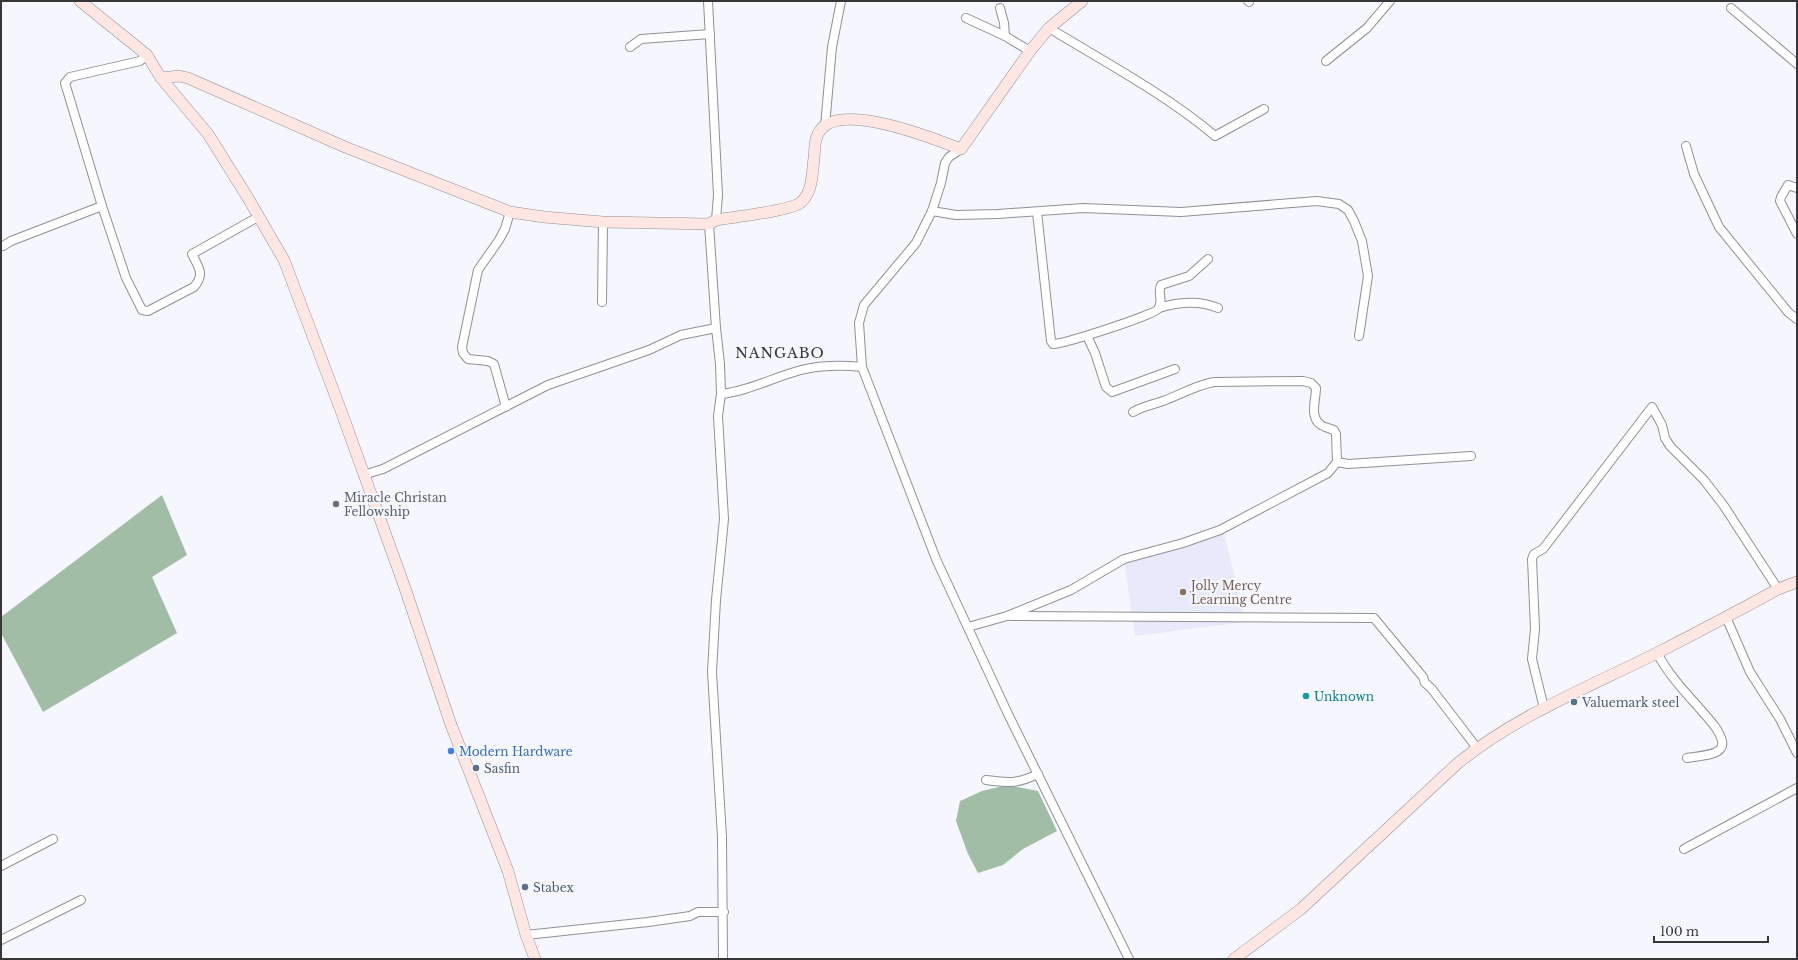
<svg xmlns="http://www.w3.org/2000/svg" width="1798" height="960" font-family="'Libre Baskerville',serif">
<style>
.built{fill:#e8e9fa}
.forest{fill:#a2bda5}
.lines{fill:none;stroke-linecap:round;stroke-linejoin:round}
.street-casing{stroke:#8f9098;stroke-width:10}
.secondary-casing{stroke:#8f9098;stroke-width:12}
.street{stroke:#fff;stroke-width:8}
.secondary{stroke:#fee6e3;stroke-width:11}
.worship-dot{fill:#6b7280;stroke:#f6f7fe;stroke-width:1.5}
.education-dot{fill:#8d6e63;stroke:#f6f7fe;stroke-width:1.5}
.culture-dot{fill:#0f9aa8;stroke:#f6f7fe;stroke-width:1.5}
.service-dot{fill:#5c6f8a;stroke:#f6f7fe;stroke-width:1.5}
.shop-dot{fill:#3f7fe0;stroke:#f6f7fe;stroke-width:1.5}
.labels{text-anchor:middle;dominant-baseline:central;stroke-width:4;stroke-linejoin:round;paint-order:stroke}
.worship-label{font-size:12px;fill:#5b616d;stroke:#f6f7fe;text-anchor:start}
.education-label{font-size:12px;fill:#785e54;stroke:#f6f7fe;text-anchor:start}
.culture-label{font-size:12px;fill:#0d838f;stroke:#f6f7fe;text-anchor:start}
.service-label{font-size:12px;fill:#4e5e75;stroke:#f6f7fe;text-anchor:start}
.shop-label{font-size:12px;fill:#366cbe;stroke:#f6f7fe;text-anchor:start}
.quarter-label{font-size:14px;letter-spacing:1px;fill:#37373a;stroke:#f6f7fe}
</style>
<rect width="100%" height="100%" fill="#f6f7fe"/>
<polygon class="built" points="1223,530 1246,622 1135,636 1124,561"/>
<g class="forest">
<polygon points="162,495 187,555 152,577 177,633 43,712 1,633 1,617"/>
<polygon points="1007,785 1038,791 1057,831 1023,849 1003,865 978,873 968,854 956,821 960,801 982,791"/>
</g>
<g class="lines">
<g class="street-casing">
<g id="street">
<polyline points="708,1 718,195 716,220"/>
<polyline points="1248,1 1249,2"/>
<polyline points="1000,8 1004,23 1005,36"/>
<polyline points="1731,8 1797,64"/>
<polyline points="966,18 1005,36 1030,51"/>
<path d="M 1049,28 C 1103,61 1167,95 1215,136 L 1264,109"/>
<polyline points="630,47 641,39 710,34"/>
<polyline points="1326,61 1367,28 1390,1"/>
<polyline points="825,126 832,47 841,1"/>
<polyline points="1686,146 1694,174 1719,227 1788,312 1797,319"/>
<polyline points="961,149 949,157 945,163 941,183 932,211 916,243 864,305 859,323 862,367 936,559 1008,714 1129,959"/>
<polyline points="1797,188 1788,185 1781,197 1780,201 1797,234"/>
<path d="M 102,206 L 126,278 L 142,310 L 148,311 L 194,287 C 205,274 199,268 192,254 L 258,217"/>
<polyline points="932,211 956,215 998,214 1083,208 1181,212 1317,201 1339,204 1348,210 1354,221 1362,241 1368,276 1359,336"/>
<path d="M 1037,212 L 1051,341 L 1053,344 C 1064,344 1154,315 1158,309 C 1164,302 1157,292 1161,285 L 1189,276 L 1208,259"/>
<polyline points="709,224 716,328 720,364 721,394 718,416 724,519 716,600 712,672 722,837 723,959"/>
<polyline points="3,246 11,241 102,206 65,83 70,77 140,61 147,55"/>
<polyline points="602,302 603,222"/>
<path d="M 1159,308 C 1177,302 1200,300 1218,308"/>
<polyline points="1087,336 1095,353 1106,387 1112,392 1175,369"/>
<path d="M 721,394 C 749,391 774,377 801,370 C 822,365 841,365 862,367"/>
<polyline points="506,407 494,364 488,361 468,359 463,353 462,347 478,270 499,240 505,229 510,212"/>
<path d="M 1133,412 C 1143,406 1152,405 1163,401 C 1180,395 1196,385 1214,382 L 1303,381 L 1311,383 L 1316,388 C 1316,400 1309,417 1321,425"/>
<polyline points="1325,427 1334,430 1336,434 1337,462"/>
<polyline points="363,475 383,469 548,385 649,350 681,335 716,328"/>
<polyline points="1011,616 1374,618 1423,677 1425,683 1431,688 1477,748"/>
<polyline points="1726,617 1750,672 1780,719 1797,753"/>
<polyline points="968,627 1007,616 1071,590 1124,559 1183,543 1220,530 1328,473 1337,462 1348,464 1471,456"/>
<path d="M 1657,653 C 1673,683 1696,702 1716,728 C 1719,733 1725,743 1721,748 C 1716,756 1696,756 1687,758"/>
<polyline points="1544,708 1532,659 1535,629 1532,559 1534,554 1543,549 1652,407 1662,425 1665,438 1670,446 1704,480 1724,506 1778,589"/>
<path d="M 986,780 C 1009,783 1017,784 1038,774"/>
<polyline points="1684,849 1797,788"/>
<polyline points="1,866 53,839"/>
<polyline points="526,935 648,922 690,916 698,912 724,912"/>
<polyline points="1,940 81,900"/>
</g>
</g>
<g class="secondary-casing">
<g id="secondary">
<path d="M 80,1 L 147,55 L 161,78 L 179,76 L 188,78 L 345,147 L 510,212 L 544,217 L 603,222 L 709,224 L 716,220 C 733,217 789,211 800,203 C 813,193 812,173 814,158 C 815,150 814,141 818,134 C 835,98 935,139 961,149 L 1030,51 L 1049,28 L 1082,1"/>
<polyline points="161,78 208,134 248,198 284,260 340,408 405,588 450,722 508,871 526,935 535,959"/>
<path d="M 1234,959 L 1301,909 L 1458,763 C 1518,715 1589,687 1657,653 C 1698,632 1738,611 1778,589 L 1797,582"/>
</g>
</g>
<use href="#street" class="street"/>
<use href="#secondary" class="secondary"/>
</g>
<circle class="worship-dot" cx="336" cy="504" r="4"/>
<circle class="education-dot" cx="1183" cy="592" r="4"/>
<circle class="culture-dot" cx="1306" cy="696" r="4"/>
<g class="service-dot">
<circle cx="1574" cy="702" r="4"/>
<circle cx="476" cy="768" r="4"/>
<circle cx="525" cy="887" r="4"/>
</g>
<circle class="shop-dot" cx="451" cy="751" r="4"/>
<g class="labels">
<g class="worship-label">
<text x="344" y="497">Miracle Christan<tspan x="344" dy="14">Fellowship</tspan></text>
</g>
<g class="education-label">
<text x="1191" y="585">Jolly Mercy<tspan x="1191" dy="14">Learning Centre</tspan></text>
</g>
<g class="culture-label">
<text x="1314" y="696">Unknown</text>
</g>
<g class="service-label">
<text x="1582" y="702">Valuemark steel</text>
<text x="484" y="768">Sasfin</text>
<text x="533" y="887">Stabex</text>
</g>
<g class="shop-label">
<text x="459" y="751">Modern Hardware</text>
</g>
<g class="quarter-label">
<text x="780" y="353">NANGABO</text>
</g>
</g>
<rect width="1798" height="960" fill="none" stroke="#37373a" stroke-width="4"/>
<path d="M1654 936v6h114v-6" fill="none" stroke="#37373a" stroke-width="2"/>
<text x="1660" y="936" font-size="12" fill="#37373a" stroke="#f6f7fe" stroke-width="3" paint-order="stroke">100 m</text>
</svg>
